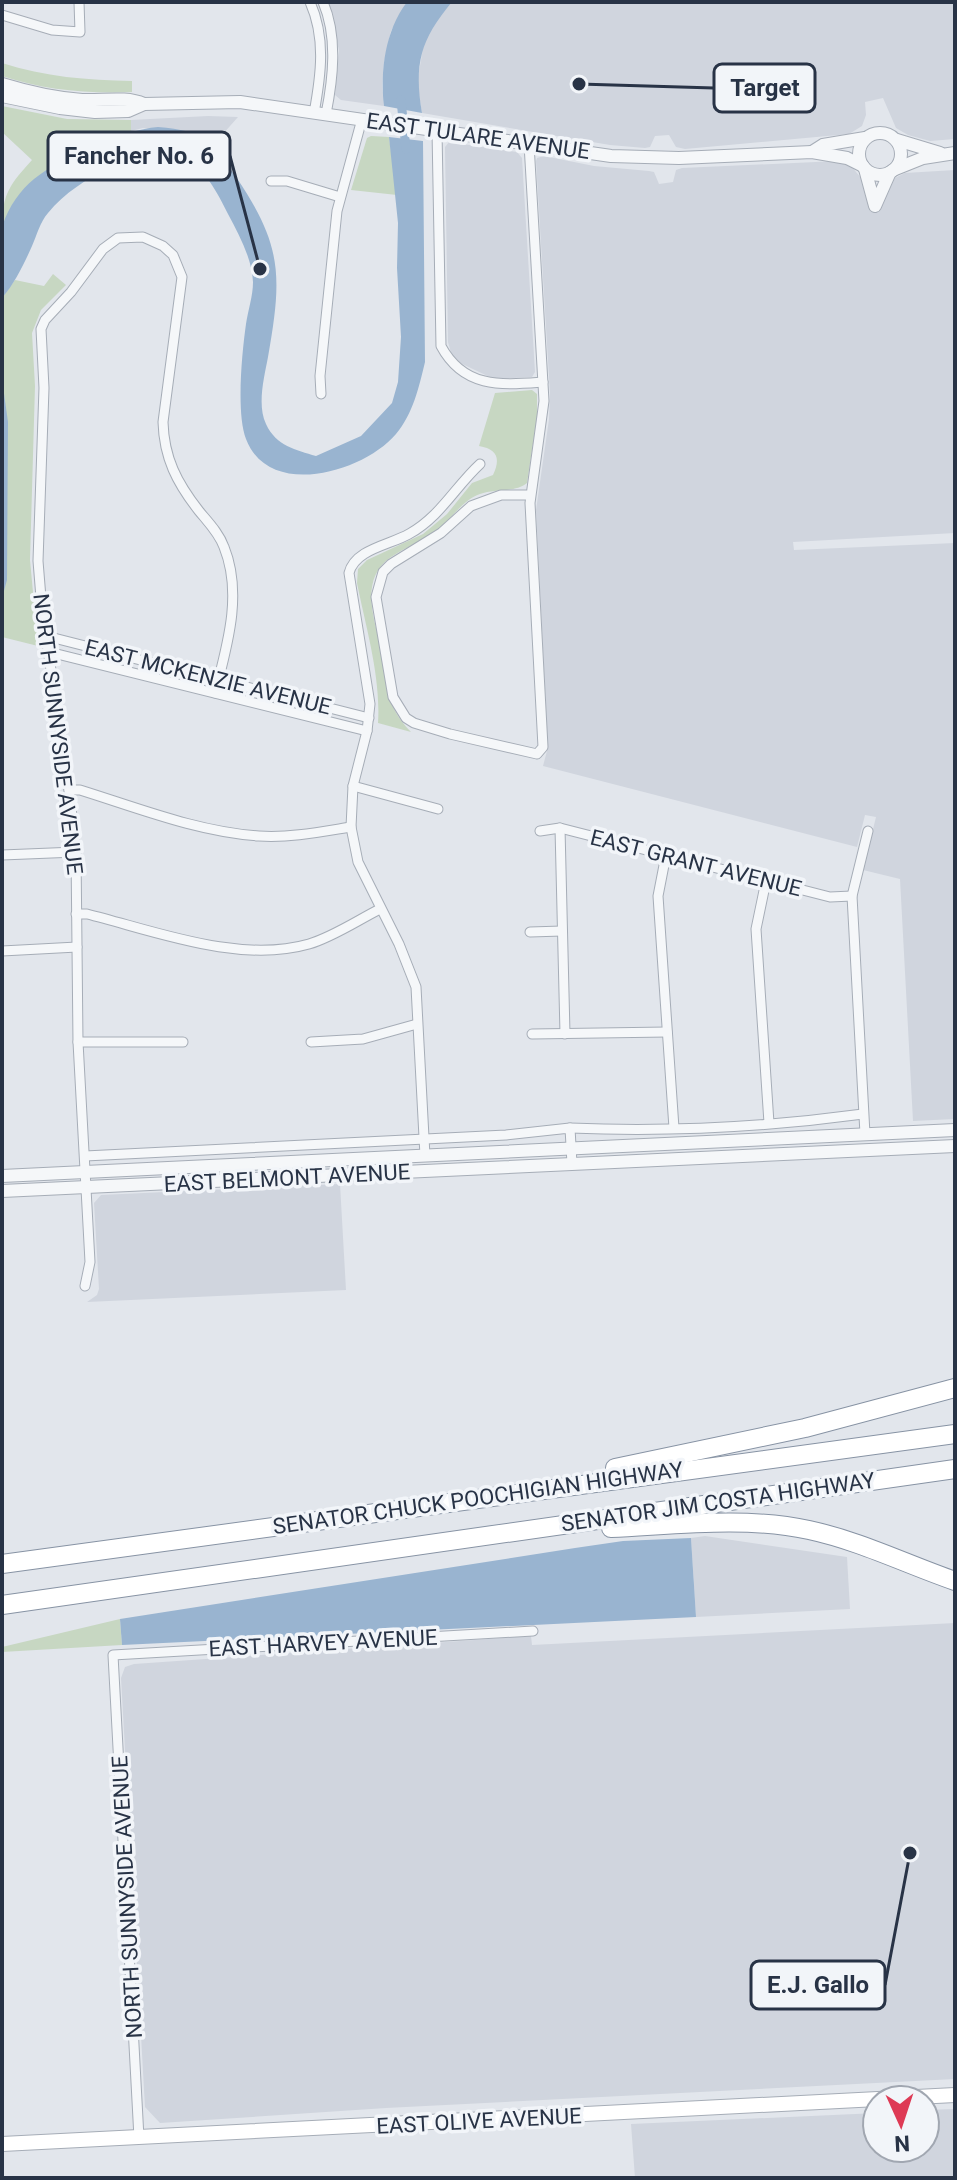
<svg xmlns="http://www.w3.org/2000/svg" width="957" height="2180" font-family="Roboto,sans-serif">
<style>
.built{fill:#d0d5de}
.green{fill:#c7d7c2}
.water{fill:#99b4d0}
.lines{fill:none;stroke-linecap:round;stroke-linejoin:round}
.canal{stroke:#99b4d0;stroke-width:9}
.minor-casing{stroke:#a6adb7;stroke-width:11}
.tertiary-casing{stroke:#a6adb7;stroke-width:14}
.secondary-casing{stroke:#a6adb7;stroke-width:16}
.motorway-casing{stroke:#8793a4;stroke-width:20}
.minor{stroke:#f5f7f9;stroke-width:9}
.tertiary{stroke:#f5f7f9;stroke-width:12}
.secondary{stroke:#fff;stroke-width:14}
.motorway{stroke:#fff;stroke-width:18}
.labels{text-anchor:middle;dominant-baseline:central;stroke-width:7;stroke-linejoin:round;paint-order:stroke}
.street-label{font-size:22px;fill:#283346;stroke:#f2f5f9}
.leader{fill:none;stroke:#283346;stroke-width:3}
.callout-dot{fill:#283346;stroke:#f2f5f9;stroke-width:3}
.callout{fill:#f2f5f9;stroke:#283346;stroke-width:3}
.callout-label{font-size:24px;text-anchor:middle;font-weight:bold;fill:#283346}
</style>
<rect width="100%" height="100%" fill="#e2e6ec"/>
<g class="built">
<polygon points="329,2 407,2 391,31 384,62 382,86 384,106 341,100 335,95 339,51"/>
<polygon points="452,2 955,2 955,139 930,141 908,135 896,128 883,98 865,102 866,115 862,126 849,134 685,149 676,147 669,135 655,136 650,147 645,148 610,145 422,113 417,84 424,42 435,22"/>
<polygon points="208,116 238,117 214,144 197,134 143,128 131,131 131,120"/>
<polygon points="449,142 517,152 522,158 535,372 532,377 494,379 458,362 451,353 448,342 445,147"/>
<polygon points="544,156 594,166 649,171 654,172 659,184 673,182 676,170 682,168 837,161 852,167 861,178 868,199 893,179 905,173 955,170 955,533 793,542 794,550 955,543 955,1119 913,1121 900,879 863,870 876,817 865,815 857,847 543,766 548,747 536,510 549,419 550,394 536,161 537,158"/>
<polygon points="340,1184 346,1290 87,1302 97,1295 99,1289 94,1203 101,1195"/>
<polygon points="705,1536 847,1557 850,1609 696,1617 691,1538"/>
<polygon points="955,1623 955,2079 386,2108 160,2123 145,2107 121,1678 125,1667 134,1664 531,1636 532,1645"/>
<polygon points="955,2109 955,2178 635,2178 631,2124 877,2113 877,2148 925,2148 925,2110"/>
</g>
<g class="green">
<path d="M 2,63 C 45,77 87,80 132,81 L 132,92 C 88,94 44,90 2,76 Z"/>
<path d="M 2,106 L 67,119 L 131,120 L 131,131 L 96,146 L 15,201 L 2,226 C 2,194 11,183 32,160 L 2,132 Z"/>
<polygon points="371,136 389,137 397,195 351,190 367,138"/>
<polygon points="53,274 66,285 41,310 32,333 35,386 30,560 38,646 2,637 2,298 15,280 44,286"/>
<path d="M 532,390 L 537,394 L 537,417 L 527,483 C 515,493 495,488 480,494 C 463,500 452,518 438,529 C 423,541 406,547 391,557 C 359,579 374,618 381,648 C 389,685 383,703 411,732 L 378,723 C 381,677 366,628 357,583 L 358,569 L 367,560 L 423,534 L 447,514 L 472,483 L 493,475 C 501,458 497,449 479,446 L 495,393 Z"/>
<polygon points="120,1619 122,1645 2,1652 2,1647"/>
</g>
<g class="water">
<path d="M 407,2 L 452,2 C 420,40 414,64 422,113 L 384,106 C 380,71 385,31 407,2 Z"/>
<path d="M 158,127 C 205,131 211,140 236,177 C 283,246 282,277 268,357 C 264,378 257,405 266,424 C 276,446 296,450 316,456 L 361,436 L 392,403 L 398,382 L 401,337 L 397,268 L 398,223 L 389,137 L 423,141 L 425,362 C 419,387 413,414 396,434 C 364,472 269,500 246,439 C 236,413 242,352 246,324 C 248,310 253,296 253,282 C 252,258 239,235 228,214 C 213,184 195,149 156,149 C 141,149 124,161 111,167 C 88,178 64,193 48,213 C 40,222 37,235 32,246 C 24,264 15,283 2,298 C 2,280 0,240 3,224 C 8,208 21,189 34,179 C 63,156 122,130 158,127 Z"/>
<polygon points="2,379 8,422 7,580 2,598"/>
<polygon points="691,1538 696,1617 122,1645 120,1619 575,1548 623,1541"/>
</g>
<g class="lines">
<polyline class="canal" points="401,100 406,149"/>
<g class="minor-casing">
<g id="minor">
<path d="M 310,2 C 326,38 321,75 314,113"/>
<path d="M 323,2 C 338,37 333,79 326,114"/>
<polyline points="2,15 52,30 80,32 79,2"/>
<path d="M 437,131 L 441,346 C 464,389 502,385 543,382"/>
<polyline points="529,144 544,401 530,503 543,747 537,754 450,734 414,723 406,718 393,697 376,597 383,572 391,564 441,533 471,506 501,495 530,495"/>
<polyline points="271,181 287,181 340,197"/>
<polyline points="321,394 320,376 337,211 362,119"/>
<polyline points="46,636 369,718"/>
<polyline points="49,652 367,731"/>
<polyline points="353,786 438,809"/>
<path d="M 69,790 L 80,790 C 138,808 198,832 259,836 C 290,838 320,832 351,827"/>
<polyline points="560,828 565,1034"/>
<polyline points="540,831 560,828 830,897 852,896"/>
<polyline points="2,855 76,852"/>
<polyline points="666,855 658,896 674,1128"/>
<polyline points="766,881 756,929 769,1123"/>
<path d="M 76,914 L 87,914 C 155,931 239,964 309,944 C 333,937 358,920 380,909"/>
<polyline points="530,932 562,931"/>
<polyline points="2,951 77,947"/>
<polyline points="532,1034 667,1032"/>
<polyline points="78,1042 183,1042"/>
<polyline points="311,1042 363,1039 417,1024"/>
<path d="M 570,1128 C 667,1132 767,1127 863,1114"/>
<polyline points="865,1134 852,896 868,831"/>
<polyline points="85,1156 506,1135 570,1128 572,1164"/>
<path d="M 425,1156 L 416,987 L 399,944 L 358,862 L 351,827 L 353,786 L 367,731 L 370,704 L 349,573 C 355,549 390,545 409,534 C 440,517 455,487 480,464"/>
<path d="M 85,1286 L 90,1262 L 78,1042 L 76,852 L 69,790 L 42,610 L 38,561 L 44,388 L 41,329 L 45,320 L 71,292 L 103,249 L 118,238 L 143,237 L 163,246 L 173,255 L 182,277 L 163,422 C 164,458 177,483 199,511 C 208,522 219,533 224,547 C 243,594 227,646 215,693"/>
<polyline points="139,2138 113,1655 533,1631"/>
</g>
</g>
<g class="tertiary-casing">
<g id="tertiary">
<path d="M 2,84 C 28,92 55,98 82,100 C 104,101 125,96 144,104"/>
<polyline points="2,96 60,108 95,112 128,111 144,104 240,102 611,156 679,158 812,152 847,158 863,166"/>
<circle cx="880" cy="154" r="21"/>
<polyline points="897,140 940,153"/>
<polyline points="812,152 823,145 865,138"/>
<polyline points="865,169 875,206 890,172"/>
<polyline points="893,170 923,158 955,153"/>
<polyline points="2,1176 955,1130"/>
<polyline points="2,1191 955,1146"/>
</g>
</g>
<g class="secondary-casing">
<polyline id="secondary" points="2,2144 955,2095"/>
</g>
<g class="motorway-casing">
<g id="motorway">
<polyline points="615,1468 805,1428 955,1388"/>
<path d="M 611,1528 C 676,1525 744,1516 809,1530 C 860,1541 906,1564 955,1581"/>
<polyline points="2,1564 955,1434"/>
<polyline points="2,1605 955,1469"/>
</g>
</g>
<use href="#minor" class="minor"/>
<use href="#tertiary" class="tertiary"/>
<use href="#secondary" class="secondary"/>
<use href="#motorway" class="motorway"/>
</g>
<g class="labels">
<g class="street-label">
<text transform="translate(478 136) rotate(8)">EAST TULARE AVENUE</text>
<text transform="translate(208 677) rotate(14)">EAST MCKENZIE AVENUE</text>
<text transform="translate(58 734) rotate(83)">NORTH SUNNYSIDE AVENUE</text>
<text transform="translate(696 863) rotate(14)">EAST GRANT AVENUE</text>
<text transform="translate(287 1178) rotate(-3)">EAST BELMONT AVENUE</text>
<text transform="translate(478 1498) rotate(-8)">SENATOR CHUCK POOCHIGIAN HIGHWAY</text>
<text transform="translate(718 1502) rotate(-8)">SENATOR JIM COSTA HIGHWAY</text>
<text transform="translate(323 1643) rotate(-3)">EAST HARVEY AVENUE</text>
<text transform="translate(127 1897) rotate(-93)">NORTH SUNNYSIDE AVENUE</text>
<text transform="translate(479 2121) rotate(-3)">EAST OLIVE AVENUE</text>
</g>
</g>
<path class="leader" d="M579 84L714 88M260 269L230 156M910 1853L885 1985"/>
<g class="callout-dot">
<circle cx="579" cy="84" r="8"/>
<circle cx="260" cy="269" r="8"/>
<circle cx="910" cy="1853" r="8"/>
</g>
<g class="callout">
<rect x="714" y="64" width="101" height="48" rx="8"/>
<rect x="48" y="132" width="182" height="48" rx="8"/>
<rect x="751" y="1961" width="134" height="48" rx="8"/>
</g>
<g class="callout-label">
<text x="765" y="96">Target</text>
<text x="139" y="164">Fancher No. 6</text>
<text x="818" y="1993">E.J. Gallo</text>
</g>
<rect width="957" height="2180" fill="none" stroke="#283346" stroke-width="8"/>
<g transform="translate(901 2124) rotate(177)"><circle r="38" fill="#f2f5f9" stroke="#a1a7b1" stroke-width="2"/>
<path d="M0-6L14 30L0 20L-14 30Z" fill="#de3a55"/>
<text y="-12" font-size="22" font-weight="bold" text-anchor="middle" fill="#283346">N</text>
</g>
</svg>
